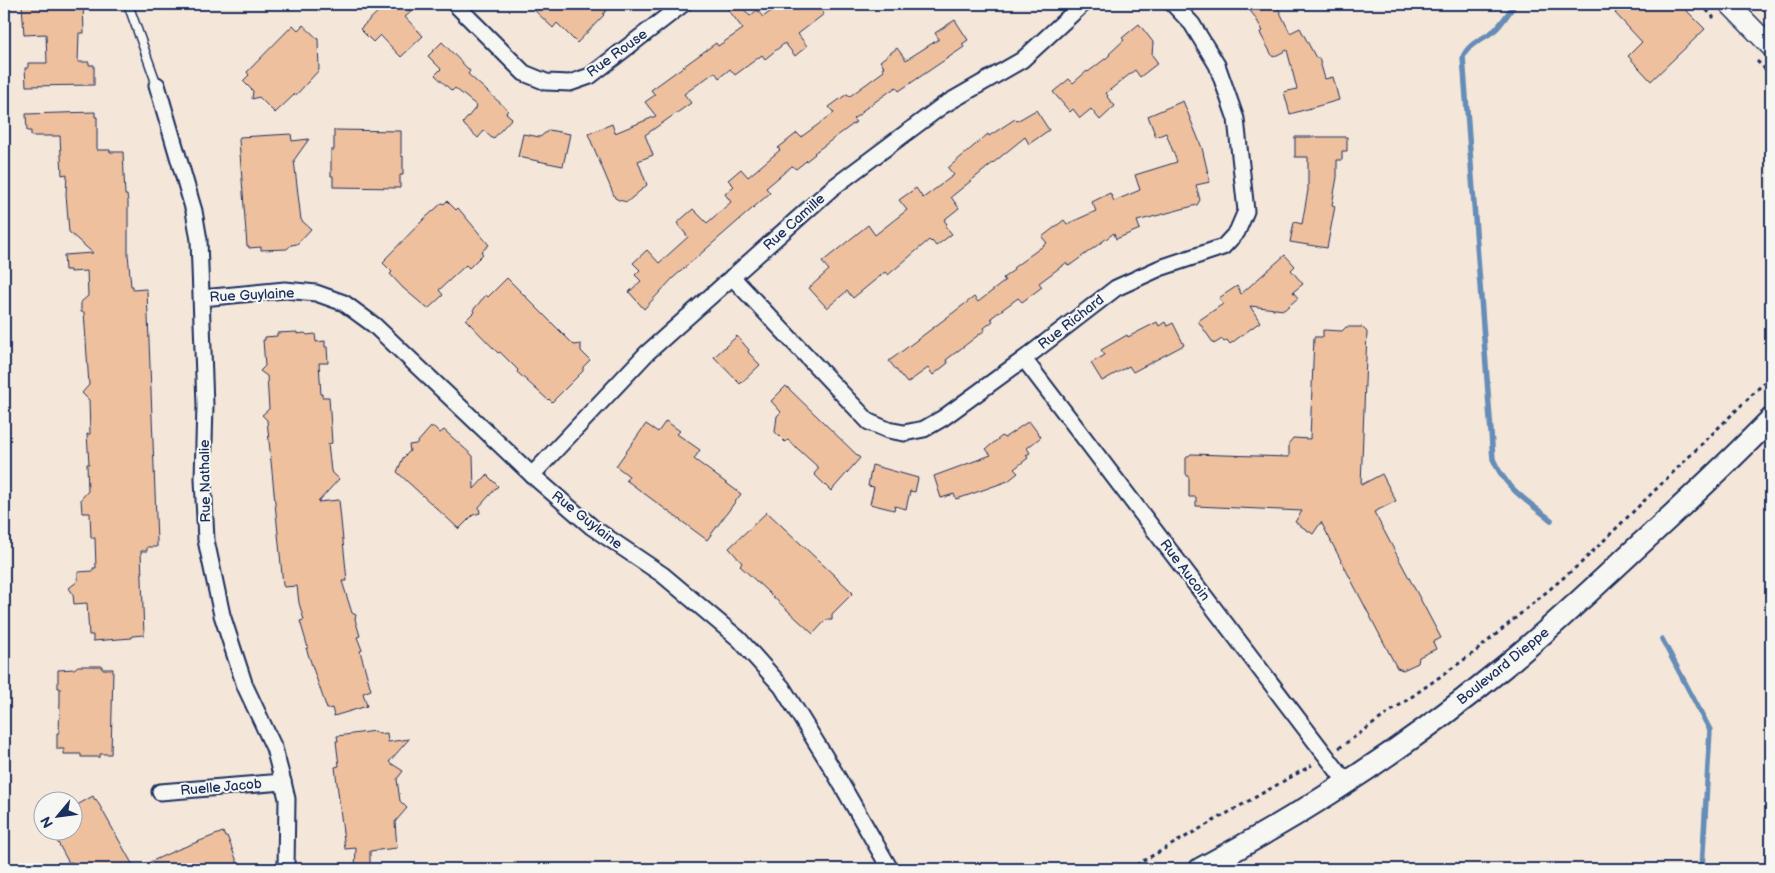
<svg xmlns="http://www.w3.org/2000/svg" width="1775" height="873" font-family="'Balsamiq Sans',sans-serif">
<style>
.lines{fill:none;stroke-linecap:round;stroke-linejoin:round}
.stream{stroke:#658db8;stroke-width:5.5}
.building{fill:#efc09e;stroke:#1b2f5e}
.service-casing{stroke:#1b2f5e;stroke-width:11}
.minor-casing{stroke:#1b2f5e;stroke-width:19}
.tertiary-casing{stroke:#1b2f5e;stroke-width:22}
.secondary-casing{stroke:#1b2f5e;stroke-width:25}
.path{stroke:#1b2f5e;stroke-width:3;stroke-dasharray:4 4;stroke-linecap:butt}
.service{stroke:#f6f6f2;stroke-width:8}
.minor{stroke:#f6f6f2;stroke-width:15}
.tertiary{stroke:#f6f6f2;stroke-width:19}
.secondary{stroke:#f6f6f2;stroke-width:21}
.labels{text-anchor:middle;dominant-baseline:central;stroke-width:4;stroke-linejoin:round;paint-order:stroke}
.street-label{font-size:14px;fill:#1b2f5e;stroke:#f6f6f2}
</style>
<rect width="100%" height="100%" fill="#f4e6d9"/>
<filter id="ink" filterUnits="userSpaceOnUse"><feTurbulence type="fractalNoise" baseFrequency=".02" numOctaves="2"/><feDisplacementMap in="SourceGraphic" scale="10" xChannelSelector="R" yChannelSelector="G"/><feConvolveMatrix kernelMatrix="1 2 1 2 8 2 1 2 1" color-interpolation-filters="sRGB"/></filter>
<g filter="url(#ink)">
<g class="lines">
<g class="stream">
<path d="M 1515,4 C 1509,12 1503,22 1496,29 C 1485,39 1469,42 1463,57 L 1493,459 C 1506,489 1526,500 1551,520"/>
<polyline points="1662,639 1710,730 1702,869"/>
</g>
</g>
<g class="building">
<polygon points="22,4 83,4 84,33 79,33 78,62 89,62 89,65 94,65 94,85 26,86 25,68 28,68 28,63 47,63 46,34 24,35"/>
<polygon points="386,4 403,4 411,12 405,17 423,36 401,57 380,35 373,42 360,29"/>
<polygon points="528,4 612,4 603,14 604,15 577,43 557,23 553,28"/>
<polygon points="724,4 739,4 750,16 757,10 763,17 781,4 817,4 824,14 798,34 807,46 795,56 785,43 765,59 762,55 735,75 730,69 719,78 715,72 684,94 691,103 645,135 653,155 638,161 647,185 627,202 619,200 615,198 588,134 612,124 615,133 656,116 645,102 655,95 651,90 716,43 718,46 743,29"/>
<polygon points="1245,4 1276,4 1290,33 1300,28 1316,58 1319,58 1325,79 1333,77 1339,100 1290,114 1284,92 1297,89 1287,50 1273,57 1261,35 1260,32 1263,31 1255,17"/>
<polygon points="1625,4 1680,4 1705,29 1651,81 1628,56 1642,42 1615,13"/>
<polygon points="955,20 968,40 962,44 964,47 899,91 896,87 862,111 863,112 853,119 856,122 814,153 815,154 796,169 792,166 766,188 770,193 673,278 644,309 629,292 641,281 635,275 640,270 633,263 647,250 659,263 688,237 677,223 693,209 707,223 731,202 725,194 734,186 728,180 741,169 748,177 780,150 778,148 797,133 801,137 834,113 829,107 847,94 850,96 884,71 882,68 884,67 880,61 897,48 906,60 939,39 935,33"/>
<polygon points="1139,24 1153,42 1152,55 1158,63 1140,77 1135,70 1106,93 1108,96 1107,97 1115,106 1100,120 1091,109 1080,118 1073,109 1070,112 1053,92 1069,79 1073,83 1087,71 1088,72 1110,55 1109,54 1124,40 1122,38"/>
<polygon points="293,25 298,30 303,25 318,39 319,70 296,95 295,94 275,113 259,97 252,99 253,91 243,81 249,75 247,72"/>
<polygon points="442,42 470,71 468,74 508,110 506,113 512,118 493,139 484,131 478,138 465,126 463,123 477,106 455,88 452,91 435,75 441,69 428,56"/>
<polygon points="1183,101 1202,148 1210,182 1196,185 1200,200 1197,205 1137,221 1140,229 1116,239 1114,233 1069,266 1066,263 1039,283 1042,287 1022,302 1018,298 991,318 993,321 984,328 985,330 946,360 948,363 933,375 928,368 907,383 889,361 974,297 978,302 1005,281 1003,278 1014,270 1013,268 1047,243 1042,237 1064,220 1067,224 1096,211 1092,202 1110,193 1114,201 1140,190 1135,175 1177,162 1166,133 1156,137 1148,116"/>
<polygon points="1036,110 1049,130 1029,144 1025,137 951,197 959,208 944,220 947,224 945,226 952,234 936,246 932,241 931,242 929,240 888,275 885,272 853,298 847,291 827,308 809,288 829,270 822,262 868,225 875,235 907,210 899,200 916,188 923,198 954,175 948,168 988,134 989,136 1015,119 1017,121"/>
<polygon points="95,112 95,117 97,117 97,150 110,150 110,152 123,152 125,195 127,195 128,202 128,254 131,286 133,286 133,290 146,289 147,291 157,542 157,547 147,547 147,551 141,551 144,635 132,636 132,638 93,641 93,635 89,635 87,603 74,604 73,594 69,588 78,581 78,572 93,571 93,568 96,568 95,538 91,538 90,513 82,513 81,499 88,491 87,464 89,464 87,434 90,434 89,400 82,393 89,385 84,312 81,312 81,302 88,296 87,271 70,272 70,270 65,270 64,255 93,253 69,232 66,194 67,174 62,175 60,136 31,136 31,131 27,131 26,114"/>
<polygon points="334,130 401,131 401,156 403,156 403,175 400,175 400,188 333,187 333,176 331,176 331,150 334,150"/>
<polygon points="549,130 570,134 563,166 518,157 523,134 540,137"/>
<polygon points="291,134 292,141 309,139 294,160 301,220 311,229 297,244 291,245 287,249 261,250 261,247 249,248 249,246 247,246 239,140 240,137"/>
<polygon points="1295,137 1347,137 1347,151 1342,151 1342,160 1337,160 1337,177 1332,205 1335,206 1327,248 1290,242 1294,222 1302,224 1308,190 1308,157 1295,157"/>
<polygon points="447,201 456,210 458,208 489,245 481,252 483,254 469,268 466,265 439,290 443,295 428,309 403,288 390,274 392,272 383,263 386,260 385,259 424,219 442,203 444,204"/>
<polygon points="1285,255 1295,266 1291,270 1303,284 1293,292 1298,298 1284,310 1250,306 1260,322 1230,344 1227,340 1224,342 1222,339 1214,344 1198,321 1223,304 1219,298 1237,286 1241,294"/>
<polygon points="507,278 574,345 581,344 581,351 590,360 583,367 583,371 552,402 549,399 548,400 526,380 517,372 518,370 500,352 498,353 466,320 474,312 473,310 486,295 488,297"/>
<polygon points="1157,322 1159,326 1165,322 1167,326 1173,323 1184,345 1133,372 1129,366 1102,381 1091,363 1105,355 1101,350 1127,335 1128,337"/>
<polygon points="1346,327 1362,327 1367,332 1361,485 1382,474 1396,501 1374,512 1441,638 1433,642 1436,649 1419,657 1418,663 1403,670 1397,668 1321,522 1313,534 1295,522 1302,511 1196,506 1196,497 1189,497 1189,478 1186,474 1186,458 1191,454 1289,457 1289,443 1293,438 1310,439 1314,337 1323,337 1323,330 1342,331"/>
<polygon points="297,332 297,334 305,333 307,335 315,334 316,342 325,341 325,347 327,347 328,363 319,363 321,395 322,394 322,397 329,397 332,443 328,444 331,471 339,479 318,502 339,500 347,581 342,581 352,613 356,615 355,619 360,636 357,637 362,650 360,651 371,690 363,693 367,706 334,716 332,708 327,709 306,648 308,648 300,621 304,620 299,603 297,586 284,587 283,585 267,420 262,415 269,409 267,376 260,371 265,366 263,340 265,340 265,337 277,336 277,333"/>
<polygon points="737,336 749,350 748,352 760,365 740,384 714,357"/>
<polygon points="786,386 860,458 831,491 814,474 819,468 788,440 785,442 775,432 777,416 781,412 771,401"/>
<polygon points="666,421 680,431 677,434 700,450 694,459 741,494 707,540 626,480 629,476 616,466 646,424 658,432"/>
<polygon points="1029,421 1041,437 1027,448 1030,453 1026,455 1028,458 1014,469 1018,473 1008,481 963,497 956,499 954,494 941,498 934,476 991,455 986,449 1002,436 1004,438"/>
<polygon points="431,427 434,427 440,433 444,430 473,456 474,489 487,475 498,486 479,507 480,513 473,515 459,529 397,472 403,458 410,451 409,445 416,444"/>
<polygon points="872,465 918,478 915,492 910,491 906,509 895,506 894,510 870,504 874,487 868,486"/>
<polygon points="767,512 853,593 832,614 832,620 826,620 813,634 740,566 742,563 729,548"/>
<polygon points="78,666 102,666 102,669 113,669 111,754 100,754 100,757 81,757 81,754 64,754 64,749 57,749 57,733 59,733 60,700 60,688 58,688 58,670 74,669"/>
<polygon points="375,731 379,734 387,733 388,742 409,739 389,762 403,771 397,779 400,801 407,808 395,822 397,848 370,851 370,869 355,869 356,848 345,849 335,767 339,766 336,741 338,741 337,736"/>
<polygon points="93,796 95,800 96,799 135,869 174,851 223,832 225,837 227,836 240,869 77,869 72,862 69,863 51,830 72,830 72,808"/>
</g>
<g class="lines">
<g class="service-casing">
<polyline id="service" points="128,4 157,85"/>
</g>
<g class="minor-casing">
<g id="minor">
<polyline points="455,4 524,73 546,82 570,83 590,76 683,4"/>
<polyline points="157,85 194,211 199,240 205,405 203,479 206,540 222,615 245,686 274,748 283,782 287,799 286,869"/>
<polyline points="732,277 869,422 888,430 904,433 924,429 943,418 1024,359 1116,288 1160,268 1223,247 1237,232 1246,211 1236,119 1217,65 1192,24 1173,4"/>
<polyline points="202,298 285,290 316,293 344,303 374,325 532,475 592,527 663,575 739,639 782,687 835,773 890,869"/>
<polyline points="1024,359 1346,782"/>
<polyline points="532,475 647,353 831,189 942,106 1022,60 1083,4"/>
<polyline points="160,792 283,782"/>
</g>
</g>
<g class="tertiary-casing">
<polyline id="tertiary" points="1729,4 1771,47"/>
</g>
<g class="secondary-casing">
<path id="secondary" d="M 1200,869 C 1305,813 1407,747 1499,671 C 1546,633 1590,591 1634,550 C 1681,507 1727,464 1771,419"/>
</g>
<g class="path">
<polyline points="1701,4 1714,18"/>
<polyline points="1757,61 1771,75"/>
<polyline points="1339,748 1475,652 1581,563 1771,376"/>
<polyline points="1129,869 1312,765"/>
</g>
<use href="#service" class="service"/>
<use href="#minor" class="minor"/>
<use href="#tertiary" class="tertiary"/>
<use href="#secondary" class="secondary"/>
</g>
</g>
<g class="labels">
<g class="street-label">
<text transform="translate(617 53) rotate(-36)">Rue Rouse</text>
<text transform="translate(794 222) rotate(-42)">Rue Camille</text>
<text transform="translate(252 295) rotate(-3)">Rue Guylaine</text>
<text transform="translate(1071 322) rotate(-38)">Rue Richard</text>
<text transform="translate(205 481) rotate(-91)">Rue Nathalie</text>
<text transform="translate(587 520) rotate(38)">Rue Guylaine</text>
<text transform="translate(1185 570) rotate(53)">Rue Aucoin</text>
<text transform="translate(1503 666) rotate(-39)">Boulevard Dieppe</text>
<text transform="translate(221 787) rotate(-5)">Ruelle Jacob</text>
</g>
</g>
<rect width="1775" height="873" fill="none" stroke="#f6f6f2" stroke-width="20"/>
<rect x="10" y="10" width="1755" height="853" fill="none" stroke="#1b2f5e" stroke-width="2" filter="url(#ink)"/>
<g transform="translate(58 816) rotate(241)"><circle r="24" fill="#f6f6f2" stroke="#9ea6b7"/>
<path d="M0-4L9 19L0 12L-9 19Z" fill="#1b2f5e"/>
<text y="-8" font-size="14" font-weight="bold" text-anchor="middle" fill="#1b2f5e">N</text>
</g>
</svg>
